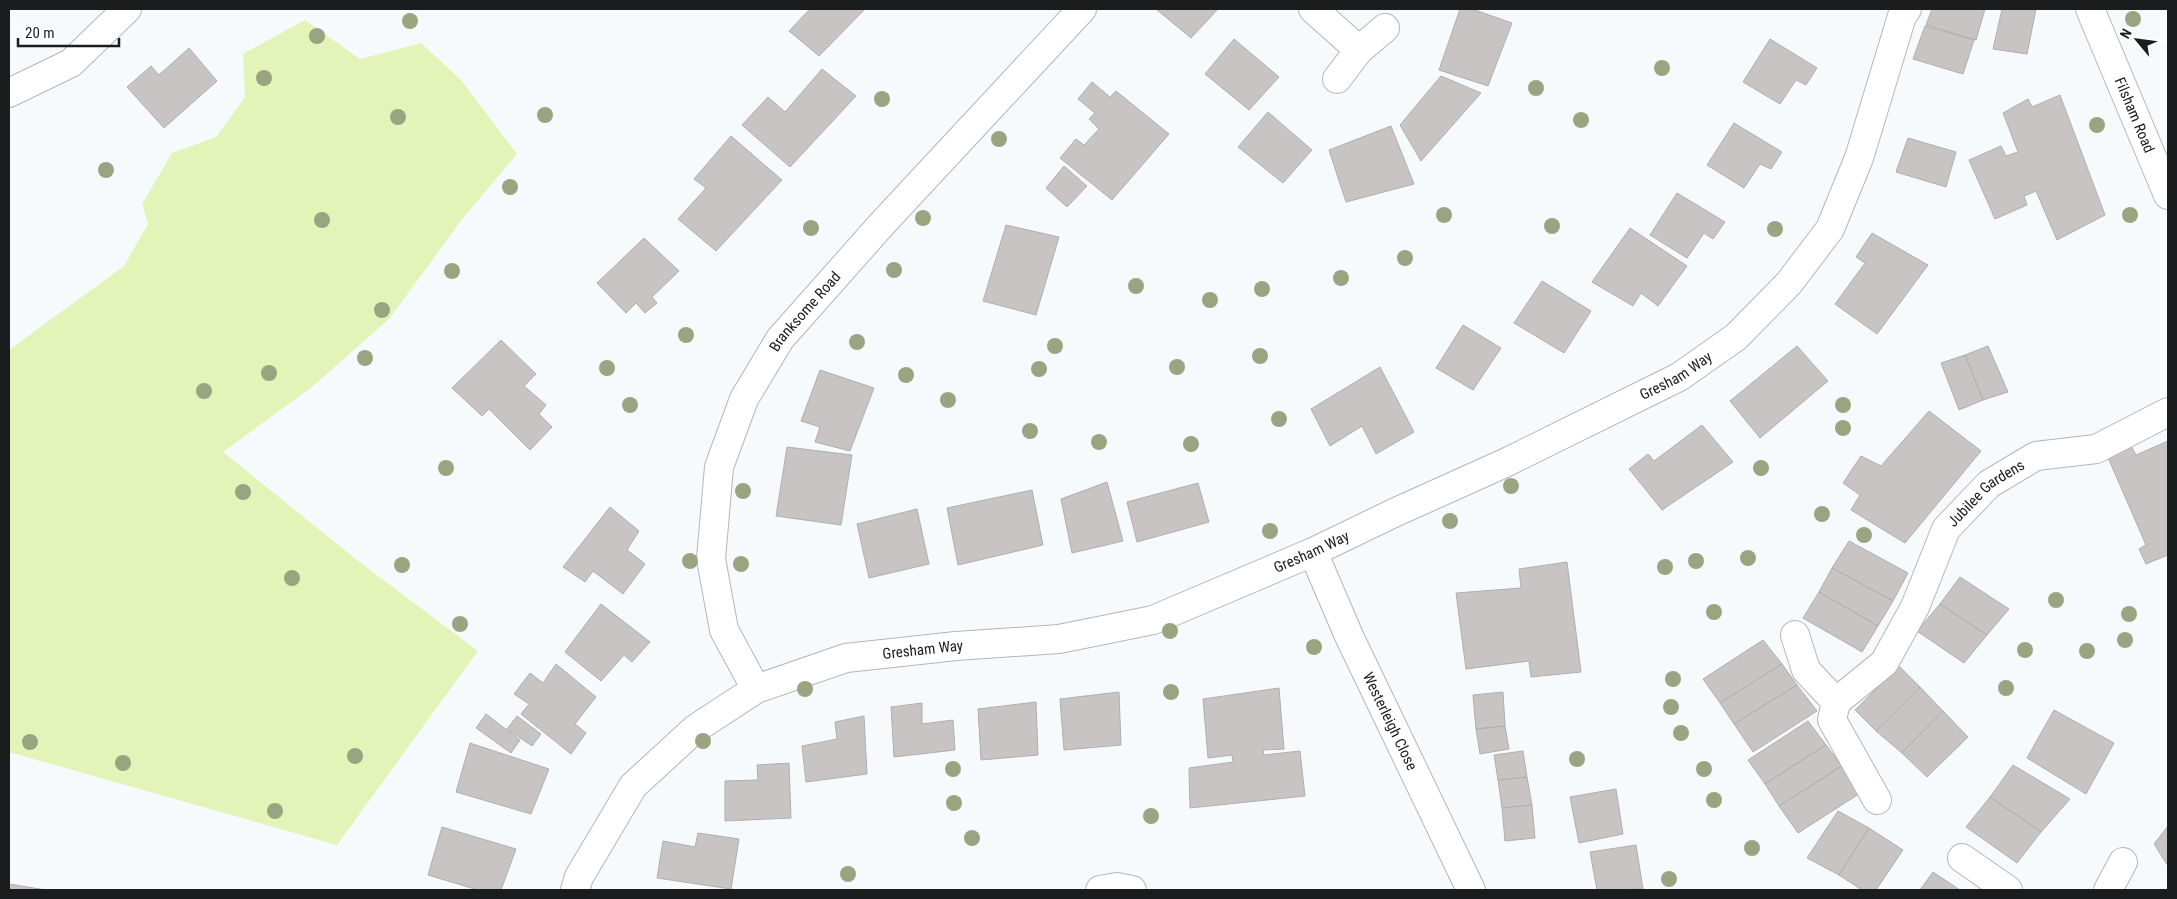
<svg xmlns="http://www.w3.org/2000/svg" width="2177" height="899" font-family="'Roboto Condensed',sans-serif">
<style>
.green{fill:#e4f3b8}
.building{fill:#c8c4c4;stroke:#b1aead}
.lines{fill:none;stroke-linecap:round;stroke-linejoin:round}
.minor-casing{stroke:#b4b6b8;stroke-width:30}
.minor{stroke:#fff;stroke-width:28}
.tree{fill:#9ba481}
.labels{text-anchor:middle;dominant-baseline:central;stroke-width:4;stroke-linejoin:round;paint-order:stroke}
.street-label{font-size:15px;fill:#1b1c1d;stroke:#fff}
</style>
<rect width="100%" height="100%" fill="#f7fafc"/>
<polygon class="green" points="305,20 360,59 421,43 461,80 517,154 463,218 390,318 312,387 223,452 357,560 478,651 337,845 9,752 9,350 124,266 148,224 142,204 172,153 216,137 245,97 243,54"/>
<g class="building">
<polygon points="810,9 865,9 819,56 789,31"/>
<polygon points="1156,9 1218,9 1191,38"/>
<polygon points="1460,9 1472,9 1512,23 1488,86 1439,70"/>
<polygon points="1932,9 1985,9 1976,40 1926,25"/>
<polygon points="2002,9 2036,9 2027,54 1993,49"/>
<polygon points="1925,26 1974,40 1963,74 1913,59"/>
<polygon points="1234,39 1279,77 1249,110 1205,74"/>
<polygon points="1770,39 1817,68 1806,85 1796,80 1780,104 1743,82"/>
<polygon points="189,48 217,81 164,128 127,87 151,66 159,75"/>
<polygon points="822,69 856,96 790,167 742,125 768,97 785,112"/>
<polygon points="1441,76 1481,93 1421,161 1400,125"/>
<polygon points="1092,82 1110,97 1116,91 1169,134 1112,200 1060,158 1076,139 1084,145 1099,129 1089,119 1095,113 1078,99"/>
<polygon points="2060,95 2105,215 2057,240 2036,191 2024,196 2027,205 1995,219 1969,160 2001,146 2006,156 2018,152 2003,113 2028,99 2032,107"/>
<polygon points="1268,112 1312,150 1283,183 1238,147"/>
<polygon points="1734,123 1782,152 1771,169 1760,164 1744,188 1707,165"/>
<polygon points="1391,126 1414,184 1346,202 1329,150"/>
<polygon points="731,136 782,180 716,251 678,219 706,188 694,179"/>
<polygon points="1908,138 1956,152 1946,187 1896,172"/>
<polygon points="1064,166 1087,186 1067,207 1046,188"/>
<polygon points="1677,193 1725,222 1713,239 1704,233 1687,258 1650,235"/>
<polygon points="1006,225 1059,237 1036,315 983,301"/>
<polygon points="1630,228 1687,266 1658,306 1641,293 1633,306 1592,282"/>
<polygon points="1872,233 1928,265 1877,334 1835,304 1865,263 1856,257"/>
<polygon points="644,238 679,271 652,297 657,303 645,313 636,303 626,313 597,283"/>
<polygon points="1542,281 1591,311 1564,353 1514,323"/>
<polygon points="1463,325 1501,348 1473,390 1436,368"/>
<polygon points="501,340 536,374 524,386 546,405 539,414 552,427 530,450 489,409 482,416 452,388"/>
<polygon points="1797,346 1828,381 1760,438 1730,401"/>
<polygon points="1988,346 2008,392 1983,400 1965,355"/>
<polygon points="1965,355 1983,400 1959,410 1941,363"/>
<polygon points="1380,367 1414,432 1376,454 1362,426 1330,446 1311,409"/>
<polygon points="820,370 874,388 850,451 815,442 820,427 801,421"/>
<polygon points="1929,411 1981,451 1905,543 1851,510 1860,495 1843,483 1861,456 1881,466"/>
<polygon points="1702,425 1733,462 1662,510 1629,469 1648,454 1654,461"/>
<polygon points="2168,441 2168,555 2146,564 2139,549 2146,545 2106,453 2129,442 2136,455"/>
<polygon points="787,447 852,455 841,525 776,516"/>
<polygon points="1107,482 1123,541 1072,553 1061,499"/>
<polygon points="1198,483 1209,522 1137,542 1127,502"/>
<polygon points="1032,490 1043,545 958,565 947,508"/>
<polygon points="610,507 639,531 627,550 645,564 623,594 593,571 585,582 563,567"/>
<polygon points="917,509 929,564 869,578 857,524"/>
<polygon points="1849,541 1908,573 1893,601 1832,568"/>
<polygon points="1567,562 1581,672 1531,677 1529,661 1466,669 1456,593 1521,588 1519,569"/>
<polygon points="1832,568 1893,601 1878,626 1819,592"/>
<polygon points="1960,577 2009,609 1987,635 1940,604"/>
<polygon points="1819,592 1878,626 1862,652 1803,618"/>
<polygon points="601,604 650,642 632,662 624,655 601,681 565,652"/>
<polygon points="1940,604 1987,635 1964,663 1917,631"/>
<polygon points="1763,640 1782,664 1720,703 1703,679"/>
<polygon points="556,664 596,697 575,724 586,733 571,754 521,714 529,704 514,694 530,673 543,683"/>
<polygon points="1782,664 1797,685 1734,724 1720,703"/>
<polygon points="1899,666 1920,687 1876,731 1855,710"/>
<polygon points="1797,685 1817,711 1753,752 1734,724"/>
<polygon points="1920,687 1943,711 1902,753 1876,731"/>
<polygon points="1279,688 1284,749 1263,750 1264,755 1300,751 1305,796 1190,808 1189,768 1233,762 1232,755 1208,758 1203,699"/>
<polygon points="1119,692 1121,745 1064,750 1060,699"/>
<polygon points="1503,692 1505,726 1476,729 1473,695"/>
<polygon points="1036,702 1038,755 981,760 978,709"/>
<polygon points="922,703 922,724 953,720 955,750 894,757 891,707"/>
<polygon points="2054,710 2114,743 2086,794 2027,758"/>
<polygon points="1943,711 1968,737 1927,777 1902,753"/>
<polygon points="486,714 520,740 511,753 476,728"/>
<polygon points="517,716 541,734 532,746 507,729"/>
<polygon points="864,716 867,774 806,782 802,746 837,739 835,722"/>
<polygon points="1808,721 1826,745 1765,784 1748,760"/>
<polygon points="1505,726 1509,749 1480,754 1476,729"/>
<polygon points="470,743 549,769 531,814 456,792"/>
<polygon points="1826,745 1842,766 1779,806 1765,784"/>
<polygon points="1523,751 1527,777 1498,780 1494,755"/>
<polygon points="789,763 791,818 725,821 725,781 758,780 757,765"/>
<polygon points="2013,765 2070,799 2041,832 1990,797"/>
<polygon points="1842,766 1862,792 1798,833 1779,806"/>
<polygon points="1527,777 1532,805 1502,808 1498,780"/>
<polygon points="1616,789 1623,834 1579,843 1570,797"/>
<polygon points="1990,797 2041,832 2017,863 1966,827"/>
<polygon points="1532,805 1535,838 1505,841 1502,808"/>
<polygon points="1838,811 1869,828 1839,875 1807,858"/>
<polygon points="2168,826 2168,866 2154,844"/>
<polygon points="442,827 516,849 501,890 478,890 428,875"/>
<polygon points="1869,828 1903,850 1876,890 1862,890 1839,875"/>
<polygon points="698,833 739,839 731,889 657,878 663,841 695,847"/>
<polygon points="1636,845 1643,889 1597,890 1590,852"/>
<polygon points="1933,872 1960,890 1920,890"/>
<polygon points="9,884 46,890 9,890"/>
</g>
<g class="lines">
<g class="minor-casing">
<g id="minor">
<polyline points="1313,9 1359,50"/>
<path id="s1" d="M 2090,9 L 2168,195"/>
<polyline points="1337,79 1359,50 1385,28"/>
<polyline points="9,93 71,63 127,9"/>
<path id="s2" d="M 1313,552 L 1349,636 L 1471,890"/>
<polyline points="1795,635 1806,670 1836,702 1832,720 1877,800"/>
<path id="s3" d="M 756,689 L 724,630 L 711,559 L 719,467 L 744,399 L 780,339 L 881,225 L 1082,9"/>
<path id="s4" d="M 1836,702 L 1884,663 L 1915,607 L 1946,529 L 1989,484 L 2036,456 L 2096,449 L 2168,412"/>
<polyline points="1962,858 2008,890"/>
<path id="s5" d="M 575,890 L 579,877 L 633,786 L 695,729 L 756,689 L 846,658 L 956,646 L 1059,639 L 1153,620 L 1313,552 L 1396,512 L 1505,463 L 1679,377 L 1736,337 L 1789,283 L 1830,229 L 1859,158 L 1902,16 L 1907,9"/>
<polyline points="1100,890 1117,887 1132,890"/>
<polyline points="2108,890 2123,862"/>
</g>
</g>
<use href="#minor" class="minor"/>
</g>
<g class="tree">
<circle cx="2133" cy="19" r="8"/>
<circle cx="410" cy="21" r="8"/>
<circle cx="317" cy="36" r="8"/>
<circle cx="1662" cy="68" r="8"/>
<circle cx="264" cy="78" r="8"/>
<circle cx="1536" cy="88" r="8"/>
<circle cx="882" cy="99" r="8"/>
<circle cx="545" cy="115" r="8"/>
<circle cx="398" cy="117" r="8"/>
<circle cx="1581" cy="120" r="8"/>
<circle cx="2097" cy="125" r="8"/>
<circle cx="999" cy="139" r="8"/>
<circle cx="106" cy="170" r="8"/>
<circle cx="510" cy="187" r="8"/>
<circle cx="1444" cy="215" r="8"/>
<circle cx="2130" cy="215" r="8"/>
<circle cx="923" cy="218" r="8"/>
<circle cx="322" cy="220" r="8"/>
<circle cx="1552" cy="226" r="8"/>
<circle cx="811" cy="228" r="8"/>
<circle cx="1775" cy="229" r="8"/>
<circle cx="1405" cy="258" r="8"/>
<circle cx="894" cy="270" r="8"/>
<circle cx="452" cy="271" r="8"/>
<circle cx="1341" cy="278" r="8"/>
<circle cx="1136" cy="286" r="8"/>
<circle cx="1262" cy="289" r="8"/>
<circle cx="1210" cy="300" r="8"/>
<circle cx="382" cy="310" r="8"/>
<circle cx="686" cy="335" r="8"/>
<circle cx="857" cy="342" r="8"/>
<circle cx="1055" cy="346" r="8"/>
<circle cx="1260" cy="356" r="8"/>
<circle cx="365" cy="358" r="8"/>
<circle cx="1177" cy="367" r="8"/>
<circle cx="607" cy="368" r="8"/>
<circle cx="1039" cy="369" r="8"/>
<circle cx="269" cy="373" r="8"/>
<circle cx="906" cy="375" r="8"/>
<circle cx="204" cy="391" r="8"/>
<circle cx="948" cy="400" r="8"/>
<circle cx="630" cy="405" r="8"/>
<circle cx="1843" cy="405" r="8"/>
<circle cx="1279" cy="419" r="8"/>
<circle cx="1843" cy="428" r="8"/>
<circle cx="1030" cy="431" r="8"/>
<circle cx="1099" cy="442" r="8"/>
<circle cx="1191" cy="444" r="8"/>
<circle cx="446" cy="468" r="8"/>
<circle cx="1761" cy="468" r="8"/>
<circle cx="1511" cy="486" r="8"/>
<circle cx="743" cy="491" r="8"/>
<circle cx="243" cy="492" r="8"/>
<circle cx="1822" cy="514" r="8"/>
<circle cx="1450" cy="521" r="8"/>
<circle cx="1270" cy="531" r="8"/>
<circle cx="1864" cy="535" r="8"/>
<circle cx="1748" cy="558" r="8"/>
<circle cx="690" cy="561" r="8"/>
<circle cx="1696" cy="561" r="8"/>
<circle cx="741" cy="564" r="8"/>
<circle cx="402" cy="565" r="8"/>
<circle cx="1665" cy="567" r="8"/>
<circle cx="292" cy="578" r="8"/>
<circle cx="2056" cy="600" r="8"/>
<circle cx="1714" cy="612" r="8"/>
<circle cx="2129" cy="614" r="8"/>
<circle cx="460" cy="624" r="8"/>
<circle cx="1170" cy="631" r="8"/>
<circle cx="2125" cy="640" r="8"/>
<circle cx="1314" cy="647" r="8"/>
<circle cx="2025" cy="650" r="8"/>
<circle cx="2087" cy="651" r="8"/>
<circle cx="1673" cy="679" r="8"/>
<circle cx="2006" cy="688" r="8"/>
<circle cx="805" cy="689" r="8"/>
<circle cx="1171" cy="692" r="8"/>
<circle cx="1671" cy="707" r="8"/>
<circle cx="1681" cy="733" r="8"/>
<circle cx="703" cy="741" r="8"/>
<circle cx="30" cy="742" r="8"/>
<circle cx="355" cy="756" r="8"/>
<circle cx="1577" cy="759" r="8"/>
<circle cx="123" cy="763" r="8"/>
<circle cx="953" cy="769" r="8"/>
<circle cx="1704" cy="769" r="8"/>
<circle cx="1714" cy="800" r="8"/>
<circle cx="954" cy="803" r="8"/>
<circle cx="275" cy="811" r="8"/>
<circle cx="1151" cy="816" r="8"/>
<circle cx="972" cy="838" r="8"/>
<circle cx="1752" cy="848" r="8"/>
<circle cx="848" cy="874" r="8"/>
<circle cx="1669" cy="879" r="8"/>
</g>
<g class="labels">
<g class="street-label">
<text stroke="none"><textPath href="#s1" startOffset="115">Filsham Road</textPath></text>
<text stroke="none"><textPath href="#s3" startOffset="411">Branksome Road</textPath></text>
<text stroke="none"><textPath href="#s5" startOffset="1259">Gresham Way</textPath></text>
<text stroke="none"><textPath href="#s4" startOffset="264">Jubilee Gardens</textPath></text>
<text stroke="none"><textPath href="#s5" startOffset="854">Gresham Way</textPath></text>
<text stroke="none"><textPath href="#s5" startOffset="449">Gresham Way</textPath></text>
<text stroke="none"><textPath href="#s2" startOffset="186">Westerleigh Close</textPath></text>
</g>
</g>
<rect width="2177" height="899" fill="none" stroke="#1b1c1d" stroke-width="20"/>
<g transform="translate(2137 40) rotate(299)" stroke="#ffffff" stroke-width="4" paint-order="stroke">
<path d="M0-4L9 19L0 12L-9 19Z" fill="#1b1c1d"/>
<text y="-8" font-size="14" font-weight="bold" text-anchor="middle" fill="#1b1c1d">N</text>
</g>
<path d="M18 38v8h101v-8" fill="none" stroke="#1b1c1d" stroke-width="2.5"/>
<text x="25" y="38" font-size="15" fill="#1b1c1d" stroke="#ffffff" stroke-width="4" paint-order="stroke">20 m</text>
</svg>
